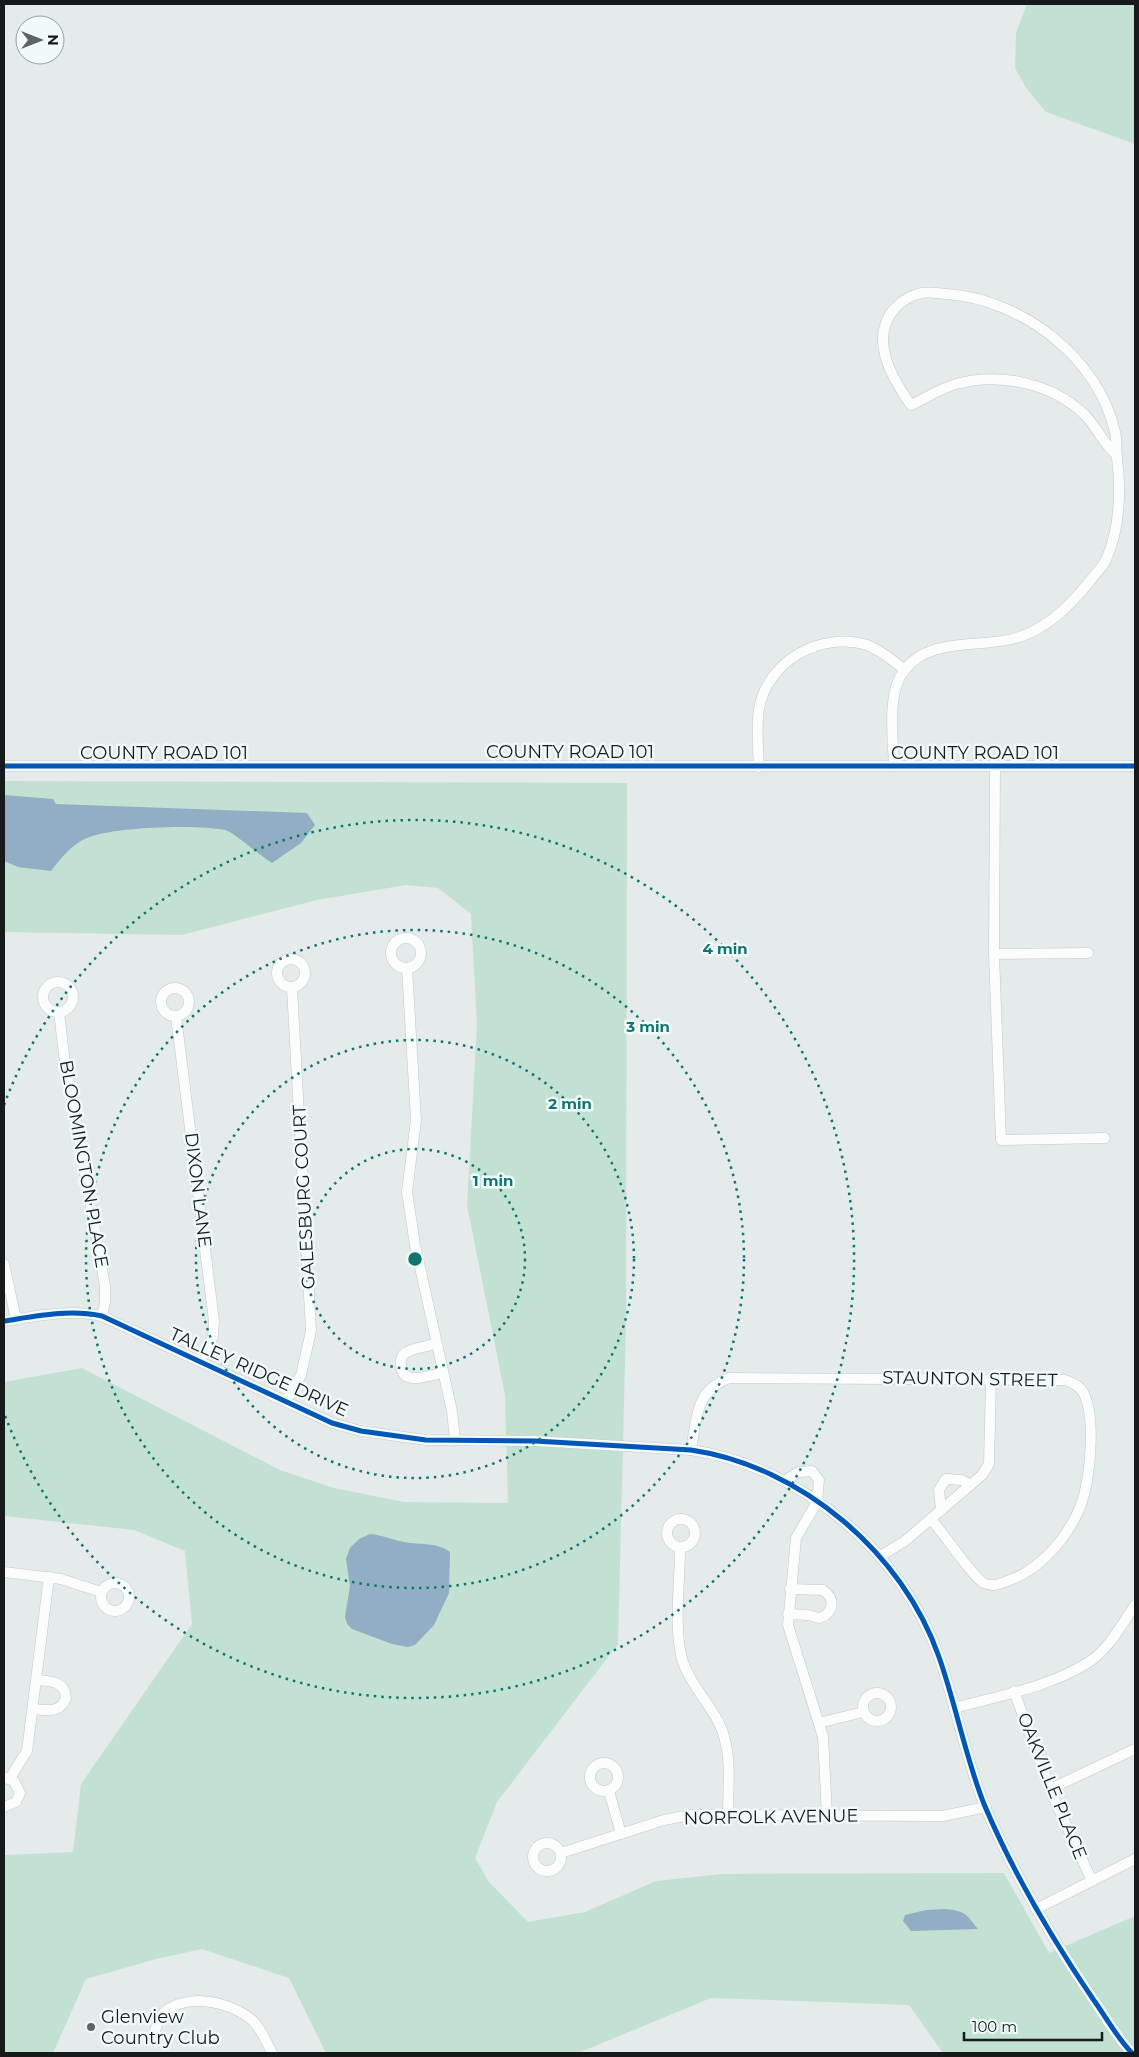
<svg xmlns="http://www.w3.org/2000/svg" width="1139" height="2057" font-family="Montserrat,sans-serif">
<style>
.green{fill:#c3e1d3}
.water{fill:#91aec4}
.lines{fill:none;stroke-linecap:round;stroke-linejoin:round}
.minor-casing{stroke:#c3c7c8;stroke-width:11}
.minor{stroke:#fbfcfc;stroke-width:10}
.cycleway-casing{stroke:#f0fafb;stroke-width:8}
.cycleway{stroke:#0057b8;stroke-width:5}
.ring{fill:none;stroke:#0f766e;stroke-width:2.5;stroke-dasharray:2.5 5}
.poi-dot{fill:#5e6363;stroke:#f0fafb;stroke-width:2}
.labels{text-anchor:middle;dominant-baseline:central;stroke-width:5;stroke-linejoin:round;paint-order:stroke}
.street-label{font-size:18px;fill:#161a1a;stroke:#f0fafb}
.poi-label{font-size:18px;fill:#161a1a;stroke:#f0fafb;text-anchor:start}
.centre{fill:#0f766e;stroke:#f0fafb;stroke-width:2.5}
.ring-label{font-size:15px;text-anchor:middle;font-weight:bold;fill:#0f766e;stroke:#f0fafb;stroke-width:5;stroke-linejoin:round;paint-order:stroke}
</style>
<rect width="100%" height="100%" fill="#e5eaeb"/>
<g class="green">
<polygon points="1027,4 1135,4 1135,144 1046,112 1026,88 1015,68 1016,33"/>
<polygon points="4,781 627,783 626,1323 618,1644 497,1802 475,1858 489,1882 528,1922 585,1912 656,1881 722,1874 1004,1873 1049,1953 1135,1916 1135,2053 943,2053 909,2005 711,1998 578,2053 326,2053 289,1978 202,1949 156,1959 86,1979 53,2053 4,2053 4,1855 73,1852 81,1784 192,1624 185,1551 134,1530 4,1516 4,1382 82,1368 280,1470 334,1488 404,1502 508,1503 505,1395 467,1206 477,1025 471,914 438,888 406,885 317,900 182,935 4,932"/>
</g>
<g class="water">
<path d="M 4,795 L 53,799 L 56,804 L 307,813 L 315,825 L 301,843 L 272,863 C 260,856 234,832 225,830 C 197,824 112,827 87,838 C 71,845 62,857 51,871 L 18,867 L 4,861 Z"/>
<path d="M 370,1534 C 383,1535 392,1540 404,1542 C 420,1545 437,1542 450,1552 L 449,1593 L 434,1625 L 415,1645 L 408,1647 L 392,1644 L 352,1629 L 347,1624 L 345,1617 L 350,1586 L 346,1559 L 350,1548 L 359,1539 Z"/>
<path d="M 946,1909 C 967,1912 965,1913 978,1929 L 911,1931 L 903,1921 L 905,1915 L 926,1910 Z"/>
</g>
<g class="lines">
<g class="minor-casing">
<g id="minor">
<polyline points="4,766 1135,766"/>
<path d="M 894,766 C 893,740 887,694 903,672 C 928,637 975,648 1012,639 C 1045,631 1069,607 1090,581 C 1095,574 1102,568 1106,560 C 1120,528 1121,491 1117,458 C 1116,449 1117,440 1115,432 C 1098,357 1022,300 948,294 C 940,294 930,291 922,293 C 912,295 903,300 896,307 C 868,337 891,377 911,405 C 926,398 941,388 956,384 C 999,372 1051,383 1084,414 C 1097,427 1103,444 1117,455"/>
<polyline points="995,766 994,954 1001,1140 1105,1138"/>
<path d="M 759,767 C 758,748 756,728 759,709 C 767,661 821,631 867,645 C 881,650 893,661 905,670"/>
<circle cx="406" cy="953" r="15"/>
<polyline points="994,954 1088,953"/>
<circle cx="291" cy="973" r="14"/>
<polyline points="407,968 416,1120 407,1192 415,1245 452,1411 455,1440"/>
<circle cx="58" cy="997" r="15"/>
<circle cx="175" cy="1002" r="14"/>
<polyline points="59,1012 64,1055 105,1286 105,1302 102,1316"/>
<polyline points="176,1016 214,1321 213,1337 200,1360"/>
<polyline points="4,1264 16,1319"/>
<path d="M 4,1321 C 37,1316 69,1309 102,1316 L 332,1423 L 361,1431 L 426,1440 L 535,1441 L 691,1450 C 801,1466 903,1553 939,1657 C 956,1705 965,1756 984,1804 C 1013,1873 1051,1937 1093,1999 C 1106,2017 1117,2038 1132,2053"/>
<path d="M 436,1342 C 427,1349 416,1346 407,1352 C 402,1354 400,1360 401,1365 C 402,1388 431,1374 443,1373"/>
<polyline points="286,1401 301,1375 311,1331 292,988"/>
<path d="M 691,1450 C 697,1417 695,1391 729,1378 L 1065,1380 C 1072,1383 1079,1385 1083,1392 C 1097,1418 1090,1486 1078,1512 C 1065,1540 1039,1570 1010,1580 C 1001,1583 993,1588 984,1583 C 974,1579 941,1530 931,1519"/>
<polyline points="784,1481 799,1472 812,1471 819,1480 817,1502 796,1538 788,1625 823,1737 827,1816"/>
<polyline points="941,1510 939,1490 946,1479 962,1480 970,1485"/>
<circle cx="681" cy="1533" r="14"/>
<path d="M 680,1548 C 680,1583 674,1620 681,1655 C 687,1680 706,1699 718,1721 C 733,1750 728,1784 728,1815"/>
<polyline points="879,1557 905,1541 982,1475 989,1464 991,1379"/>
<polyline points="4,1572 61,1579 101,1592"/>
<circle cx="115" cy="1597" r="14"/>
<path d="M 788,1614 L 808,1615 L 819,1618 C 834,1613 836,1599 823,1590 L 790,1589"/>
<polyline points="1014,1691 1054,1799 1092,1881"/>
<circle cx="877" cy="1707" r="14"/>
<path d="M 954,1708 C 998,1696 1050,1687 1089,1662 C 1109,1649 1122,1624 1135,1605"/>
<path d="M 33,1709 C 47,1710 60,1714 66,1698 C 65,1681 51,1681 37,1680"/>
<polyline points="819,1723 863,1712"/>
<circle cx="604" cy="1777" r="14"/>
<polyline points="10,1778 27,1751 49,1577"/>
<polyline points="1050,1789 1135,1749"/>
<polyline points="609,1791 621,1834"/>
<polyline points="4,1807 16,1802 20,1793 14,1781 5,1778"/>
<circle cx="547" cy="1857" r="14"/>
<polyline points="561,1853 664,1820 690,1815 943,1816 986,1807"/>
<polyline points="1036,1909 1135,1859"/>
<path d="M 153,2040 C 155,2033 156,2023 160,2017 C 180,1990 234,2001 255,2023 C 262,2031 267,2043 272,2053"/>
</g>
</g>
<use href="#minor" class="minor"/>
<g class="cycleway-casing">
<g id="cycleway">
<polyline points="4,766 1135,766"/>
<path d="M 4,1321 C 37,1316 69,1309 102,1316 L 332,1423 L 361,1431 L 426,1440 L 535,1441 L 691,1450 C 801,1466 903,1553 939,1657 C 956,1705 965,1756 984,1804 C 1013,1873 1051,1937 1093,1999 C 1106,2017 1117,2038 1132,2053"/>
</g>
</g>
<use href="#cycleway" class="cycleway"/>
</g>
<g class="ring">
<circle cx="415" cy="1259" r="110"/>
<circle cx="415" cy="1259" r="219"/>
<circle cx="415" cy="1259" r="329"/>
<path d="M4 1105A439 439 0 1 1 4 1413"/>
</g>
<circle class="poi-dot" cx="91" cy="2027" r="5"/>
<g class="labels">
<g class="street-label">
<text x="570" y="752">COUNTY ROAD 101</text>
<text x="164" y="753">COUNTY ROAD 101</text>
<text x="975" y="753">COUNTY ROAD 101</text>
<text transform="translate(84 1164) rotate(80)">BLOOMINGTON PLACE</text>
<text transform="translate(198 1190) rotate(83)">DIXON LANE</text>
<text transform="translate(304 1197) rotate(-93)">GALESBURG COURT</text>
<text transform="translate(259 1372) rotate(24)">TALLEY RIDGE DRIVE</text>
<text transform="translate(970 1379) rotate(1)">STAUNTON STREET</text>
<text transform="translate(1052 1786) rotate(68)">OAKVILLE PLACE</text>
<text transform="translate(771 1817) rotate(-1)">NORFOLK AVENUE</text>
</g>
<g class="poi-label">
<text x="101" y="2017">Glenview<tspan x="101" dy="21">Country Club</tspan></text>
</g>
</g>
<circle cx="415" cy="1259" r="8" class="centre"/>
<g class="ring-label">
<text x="725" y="954">4 min</text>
<text x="648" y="1032">3 min</text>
<text x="570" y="1109">2 min</text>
<text x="493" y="1186">1 min</text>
</g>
<rect width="1139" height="2057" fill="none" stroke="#161a1a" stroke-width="10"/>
<g transform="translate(40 40) rotate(90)"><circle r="24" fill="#f0fafb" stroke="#99a0a1"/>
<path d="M0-4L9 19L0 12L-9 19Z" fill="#5e6363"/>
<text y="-8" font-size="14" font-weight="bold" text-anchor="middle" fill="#161a1a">N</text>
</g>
<path d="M964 2032v8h138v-8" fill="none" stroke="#161a1a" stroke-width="2.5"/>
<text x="972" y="2032" font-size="15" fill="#161a1a" stroke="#f0fafb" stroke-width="4" paint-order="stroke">100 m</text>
</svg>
